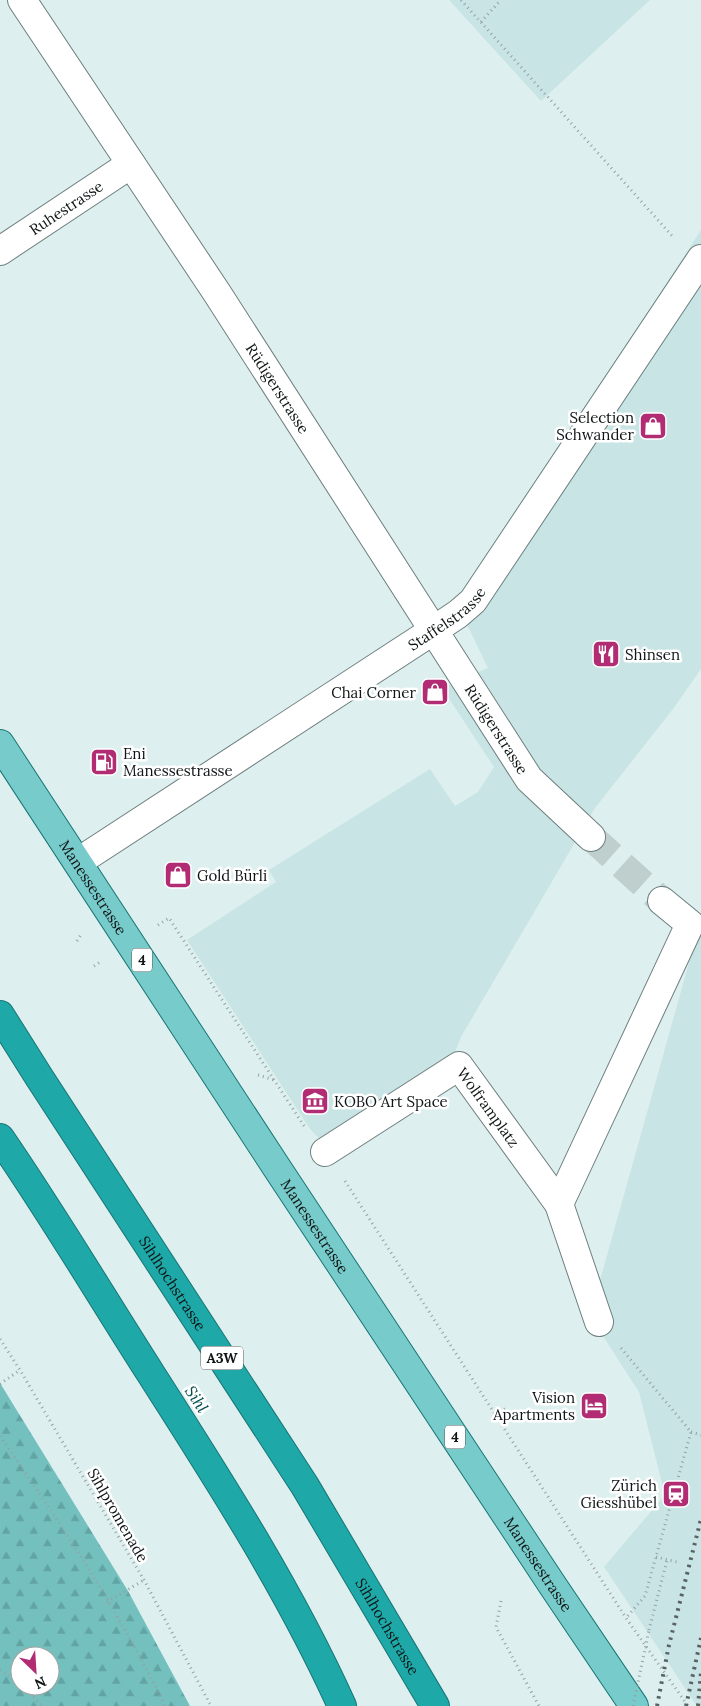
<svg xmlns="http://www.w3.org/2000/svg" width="701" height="1706" font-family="Lora,serif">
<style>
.built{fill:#c8e4e4}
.forest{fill:url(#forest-firs);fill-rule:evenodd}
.pier{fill:#ddf0ef}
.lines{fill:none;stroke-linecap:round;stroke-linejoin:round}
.minor-tunnel{stroke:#becfce;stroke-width:28;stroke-dasharray:28 14;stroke-linecap:butt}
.minor-casing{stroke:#6e7e7e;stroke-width:30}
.primary-casing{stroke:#197575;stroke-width:30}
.motorway-casing{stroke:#197575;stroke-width:30}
.path{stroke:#94a2a1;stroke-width:3;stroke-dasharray:1 4;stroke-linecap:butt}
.minor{stroke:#fff;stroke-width:28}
.primary{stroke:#78cbcb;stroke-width:28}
.motorway{stroke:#1ea8a8;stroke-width:28}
.rail{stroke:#596363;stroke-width:4;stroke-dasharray:2.5 5;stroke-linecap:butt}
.path-bridge{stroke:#94a2a1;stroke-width:3;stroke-dasharray:1 4;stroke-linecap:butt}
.labels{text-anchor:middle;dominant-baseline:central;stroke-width:5;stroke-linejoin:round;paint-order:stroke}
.shield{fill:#fff;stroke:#575b5b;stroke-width:1}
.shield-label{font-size:14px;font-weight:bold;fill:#0f1515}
.street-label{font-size:15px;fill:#0f1515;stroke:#fff}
.poi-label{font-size:15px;fill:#0f1515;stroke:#fff;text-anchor:end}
.water-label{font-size:16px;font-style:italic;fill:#034d4d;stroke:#fff}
</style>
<defs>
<pattern id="forest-firs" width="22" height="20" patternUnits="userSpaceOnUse" patternTransform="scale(1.25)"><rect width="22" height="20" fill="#73c0bf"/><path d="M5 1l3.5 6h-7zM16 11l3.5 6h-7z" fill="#62a4a3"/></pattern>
</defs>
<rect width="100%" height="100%" fill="#ddf0ef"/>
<g class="built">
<polygon points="449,0 650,0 541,101"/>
<polygon points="701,230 701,669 673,709 595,808 461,1037 441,1087 323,1142 310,1129 187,940 276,882 269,870 430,769 455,806 478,792 494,767 442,688 488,668 458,606"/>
<polygon points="701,920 701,1706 697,1706 604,1567 665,1495 639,1392 590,1316"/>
</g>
<path class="forest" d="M 0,1383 L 128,1591 L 190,1706 L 0,1706 ZM 20,1656 L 50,1656 L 50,1686 L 20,1686 Z"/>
<polygon class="pier" points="0,946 195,1239 370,1508 478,1706 303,1706 239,1585 196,1510 96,1348 0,1200"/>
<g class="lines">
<polyline class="minor-tunnel" points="591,837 662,901"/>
<g class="minor-casing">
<g id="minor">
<path id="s1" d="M 22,0 L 217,293 L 529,779 L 591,837"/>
<path id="s2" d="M 0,251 L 131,164"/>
<path id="s3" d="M 78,862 L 434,630 L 458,614 L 473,601 L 701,259"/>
<path id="s4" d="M 325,1152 L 459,1066 L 559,1204"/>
<polyline points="599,1322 559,1204 690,924 662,901"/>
</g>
</g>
<g class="primary-casing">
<g id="primary">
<path id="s5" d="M 0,744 L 277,1168 L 553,1586 L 634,1706"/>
</g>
</g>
<g class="motorway-casing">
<g id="motorway">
<path id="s6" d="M 0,1015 L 39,1077 L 305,1486 L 435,1706"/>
<path d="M 0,1138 C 53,1215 101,1296 151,1374 C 220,1482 289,1589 342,1706"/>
</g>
</g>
<g class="path">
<polyline points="461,0 674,238"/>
<polyline points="481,22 499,2 499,0"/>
<polyline points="158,925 169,918 304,1126"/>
<polyline points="77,941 82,933"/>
<polyline points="94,966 100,962"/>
<polyline points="258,1075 274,1080"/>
<polyline points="345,1181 626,1618 688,1706"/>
<polyline points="0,1339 20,1370 144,1580 211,1706"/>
<polyline points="621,1348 691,1432 645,1596 626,1618"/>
<polyline points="0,1384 20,1370"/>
<polyline points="496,1415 506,1408"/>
<polyline points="691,1432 701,1435"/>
<path d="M 0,1436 C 60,1522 119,1611 165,1706"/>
<polyline points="656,1557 677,1562"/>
<polyline points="501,1601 496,1627 539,1706"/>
<polyline points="107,1602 144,1580"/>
<polyline points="649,1630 667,1560"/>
<polyline points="0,1670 20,1684"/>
<polyline points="23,1686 42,1706"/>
</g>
<use href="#minor" class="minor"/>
<use href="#primary" class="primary"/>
<use href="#motorway" class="motorway"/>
<g class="rail">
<polyline points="657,1706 669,1645 701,1519"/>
<polyline points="686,1706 701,1638"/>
<polyline points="698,1706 701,1672"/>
</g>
<polyline class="path-bridge" points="633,1706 649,1630"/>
</g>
<defs>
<g id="shop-square" transform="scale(1.4375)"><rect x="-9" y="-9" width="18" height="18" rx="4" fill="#b12c73" stroke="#fff"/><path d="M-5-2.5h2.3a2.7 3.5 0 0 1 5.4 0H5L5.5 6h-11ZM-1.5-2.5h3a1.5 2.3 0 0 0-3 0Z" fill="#fff"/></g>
<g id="restaurant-square" transform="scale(1.4375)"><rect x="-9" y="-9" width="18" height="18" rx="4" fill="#b12c73" stroke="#fff"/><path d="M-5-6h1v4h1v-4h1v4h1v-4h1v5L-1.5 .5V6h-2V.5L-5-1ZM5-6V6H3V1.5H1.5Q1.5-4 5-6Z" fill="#fff"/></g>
<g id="fuel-square" transform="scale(1.4375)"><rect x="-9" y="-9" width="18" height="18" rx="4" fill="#b12c73" stroke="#fff"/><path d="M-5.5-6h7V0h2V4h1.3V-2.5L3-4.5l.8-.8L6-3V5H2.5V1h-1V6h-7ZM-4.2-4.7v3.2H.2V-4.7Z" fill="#fff"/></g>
<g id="museum-square" transform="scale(1.4375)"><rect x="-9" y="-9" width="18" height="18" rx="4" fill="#b12c73" stroke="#fff"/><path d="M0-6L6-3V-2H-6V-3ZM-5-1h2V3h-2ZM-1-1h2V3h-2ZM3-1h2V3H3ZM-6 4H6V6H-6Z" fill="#fff"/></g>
<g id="hotel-square" transform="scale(1.4375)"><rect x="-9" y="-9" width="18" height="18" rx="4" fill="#b12c73" stroke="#fff"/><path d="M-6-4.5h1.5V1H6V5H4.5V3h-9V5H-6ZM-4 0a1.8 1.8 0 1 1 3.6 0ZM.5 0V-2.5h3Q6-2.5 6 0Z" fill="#fff"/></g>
<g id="station-square" transform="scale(1.4375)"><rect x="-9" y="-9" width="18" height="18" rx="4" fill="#b12c73" stroke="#fff"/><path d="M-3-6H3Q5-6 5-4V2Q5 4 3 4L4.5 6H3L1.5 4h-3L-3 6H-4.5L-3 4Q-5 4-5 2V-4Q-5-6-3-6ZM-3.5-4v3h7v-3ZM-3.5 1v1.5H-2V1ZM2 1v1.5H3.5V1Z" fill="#fff"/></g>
</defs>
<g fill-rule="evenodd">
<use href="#shop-square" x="653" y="426"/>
<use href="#restaurant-square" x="606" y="654"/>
<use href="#shop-square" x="435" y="692"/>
<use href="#fuel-square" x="104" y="762"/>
<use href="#shop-square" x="178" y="875"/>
<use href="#museum-square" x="315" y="1101"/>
<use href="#hotel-square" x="594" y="1406"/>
<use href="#station-square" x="676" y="1494"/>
</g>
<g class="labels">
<g class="shield">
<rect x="132" y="948.5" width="20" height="23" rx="4"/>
<rect x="201" y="1346.5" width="42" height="23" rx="4"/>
<rect x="445" y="1425.5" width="20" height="23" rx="4"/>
</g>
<g class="shield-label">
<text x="142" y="960">4</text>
<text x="222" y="1358">A3W</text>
<text x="455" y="1437">4</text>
</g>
<g class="street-label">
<text stroke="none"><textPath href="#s2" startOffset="79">Ruhestrasse</textPath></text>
<text stroke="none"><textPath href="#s1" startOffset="465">Rüdigerstrasse</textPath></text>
<text stroke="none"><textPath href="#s3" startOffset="442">Staffelstrasse</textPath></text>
<text stroke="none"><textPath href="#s1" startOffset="870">Rüdigerstrasse</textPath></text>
<text stroke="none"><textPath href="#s5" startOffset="171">Manessestrasse</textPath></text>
<text stroke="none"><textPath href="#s4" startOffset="210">Wolframplatz</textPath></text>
<text stroke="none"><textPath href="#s5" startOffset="576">Manessestrasse</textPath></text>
<text stroke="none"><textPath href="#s6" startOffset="319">Sihlhochstrasse</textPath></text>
<text transform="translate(118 1515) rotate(60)">Sihlpromenade</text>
<text stroke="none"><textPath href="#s5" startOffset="981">Manessestrasse</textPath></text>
<text stroke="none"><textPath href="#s6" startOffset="724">Sihlhochstrasse</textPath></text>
</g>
<g class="poi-label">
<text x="634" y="417">Selection<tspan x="634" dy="17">Schwander</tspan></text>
<text x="625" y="654" text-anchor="start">Shinsen</text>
<text x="416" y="692">Chai Corner</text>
<text x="123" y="753" text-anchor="start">Eni<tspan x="123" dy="17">Manessestrasse</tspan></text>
<text x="197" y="875" text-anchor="start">Gold Bürli</text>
<text x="334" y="1101" text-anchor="start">KOBO Art Space</text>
<text x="575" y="1397">Vision<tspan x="575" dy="17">Apartments</tspan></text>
<text x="657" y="1485">Zürich<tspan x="657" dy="17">Giesshübel</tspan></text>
</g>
<g class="water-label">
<text transform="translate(197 1399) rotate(57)">Sihl</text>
</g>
</g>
<g transform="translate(35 1671) rotate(155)"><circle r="24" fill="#ffffff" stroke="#9fa1a1"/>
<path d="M0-4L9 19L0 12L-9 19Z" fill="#b12c73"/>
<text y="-8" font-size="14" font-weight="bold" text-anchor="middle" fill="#0f1515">N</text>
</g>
</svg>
